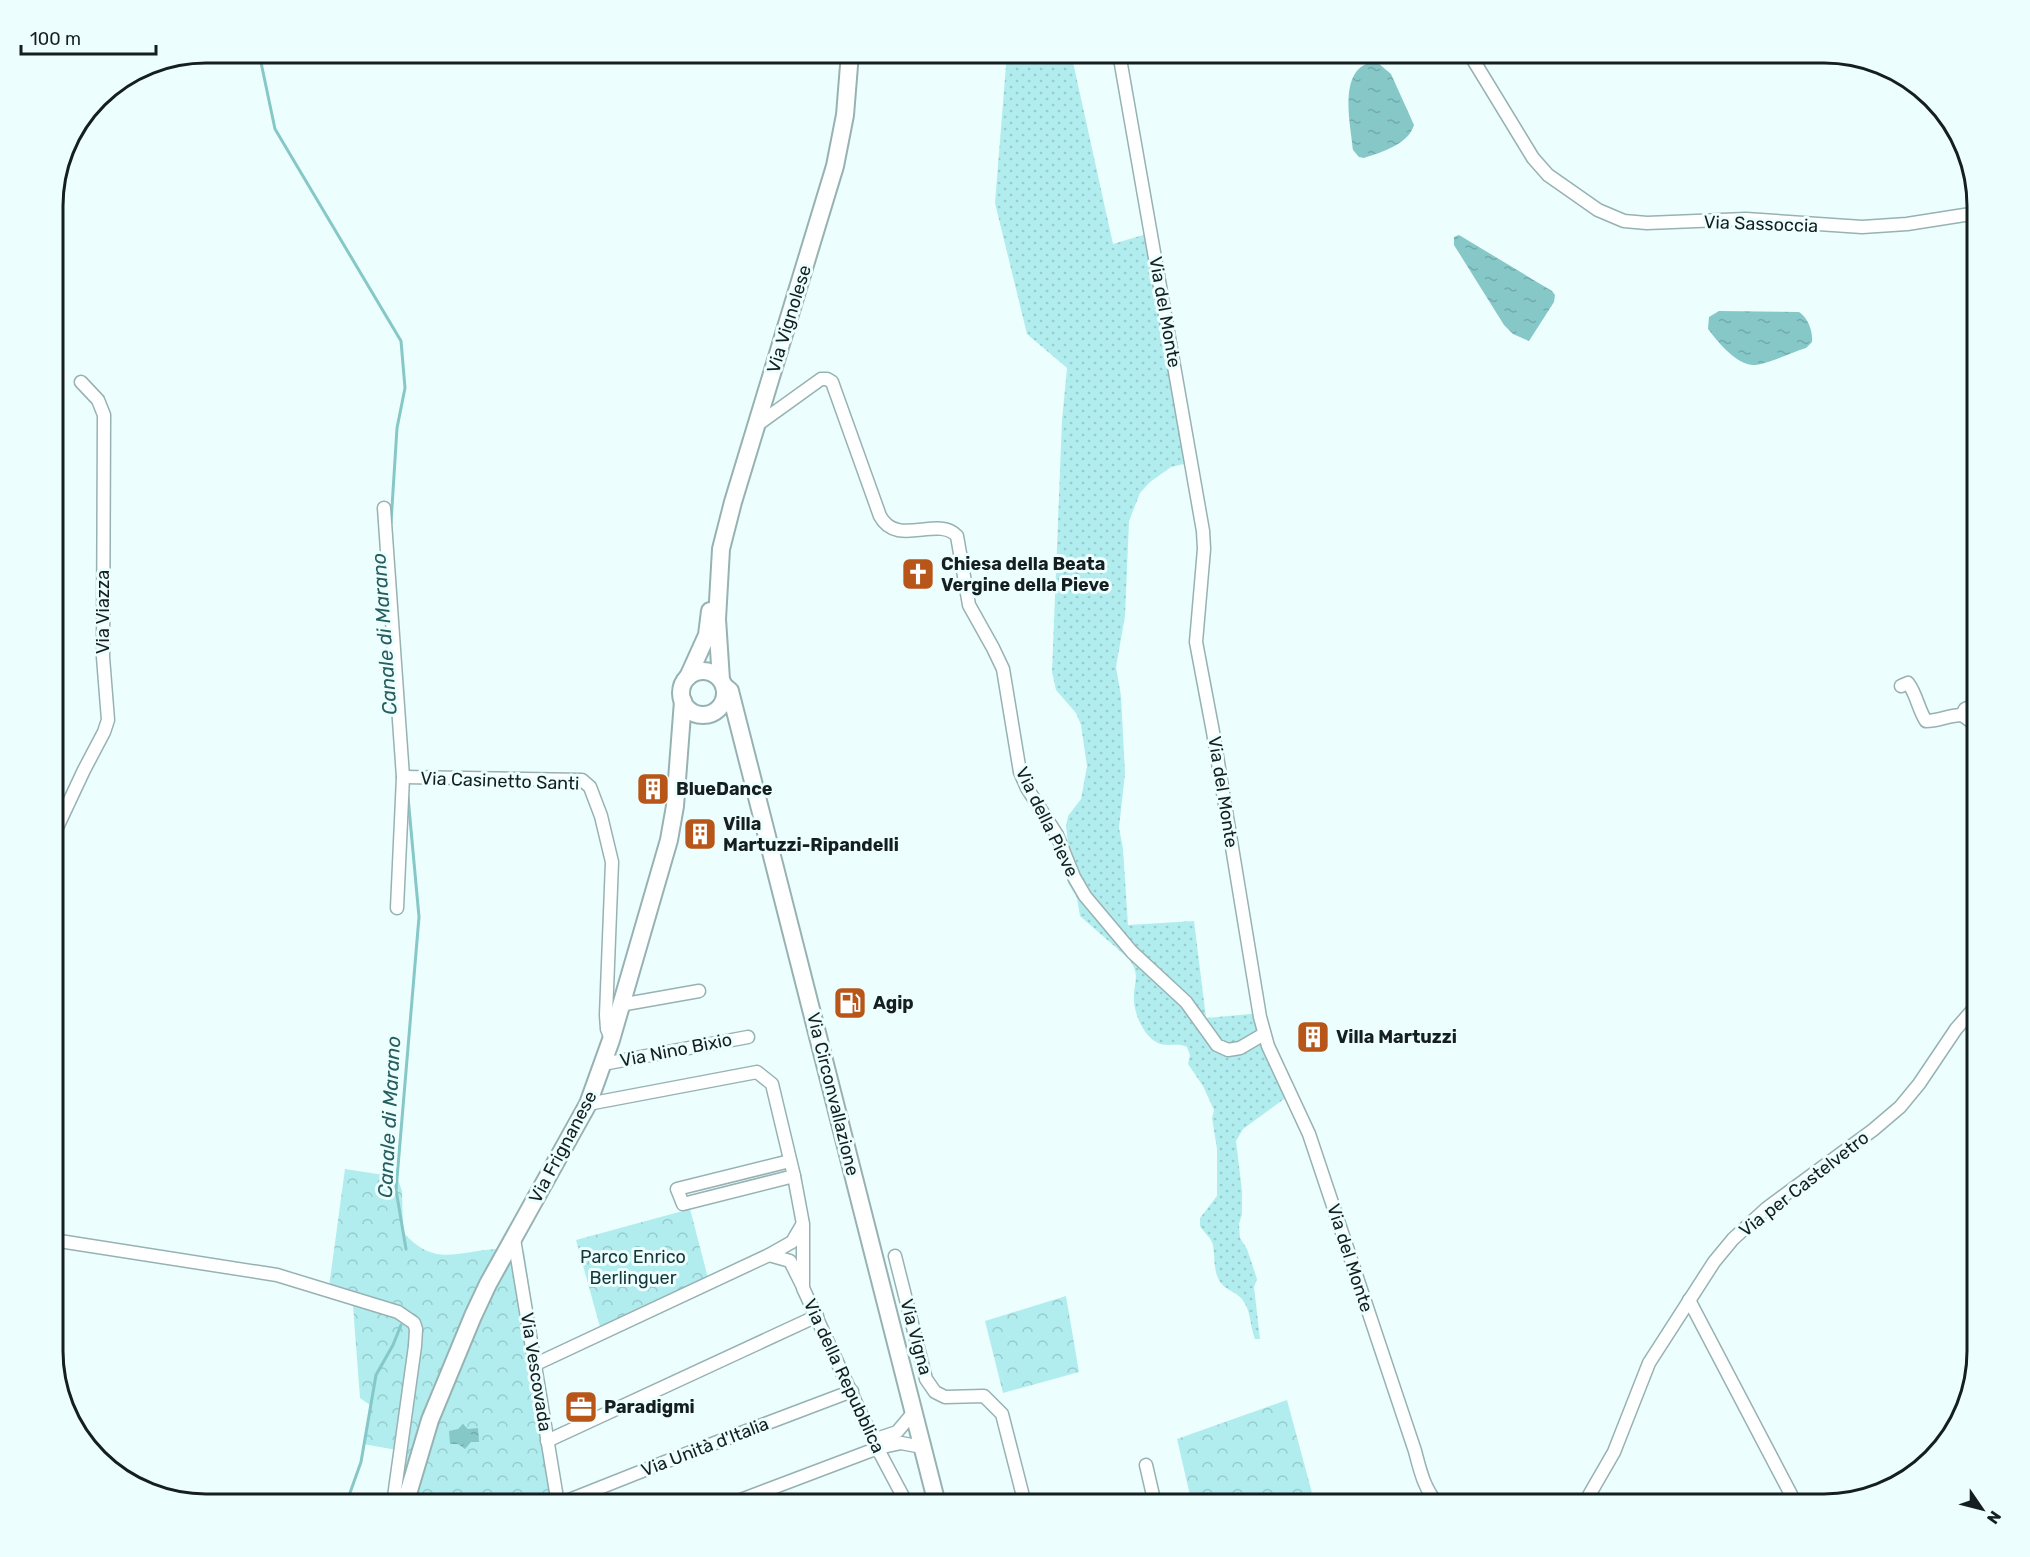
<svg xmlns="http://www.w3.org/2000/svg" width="2030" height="1557" font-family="Rubik,sans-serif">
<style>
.grass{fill:url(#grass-dots)}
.forest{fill:url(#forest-crowns)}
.water{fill:url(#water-ripples)}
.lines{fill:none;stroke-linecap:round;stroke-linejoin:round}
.stream{stroke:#86c7c8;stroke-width:3}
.minor-casing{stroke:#97b2b3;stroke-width:15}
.major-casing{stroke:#97b2b3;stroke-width:20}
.minor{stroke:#fff;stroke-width:12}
.major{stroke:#fff;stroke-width:16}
.labels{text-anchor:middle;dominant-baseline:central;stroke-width:6;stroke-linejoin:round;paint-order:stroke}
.street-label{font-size:18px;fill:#151f20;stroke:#edfefe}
.poi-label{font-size:18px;font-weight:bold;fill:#151f20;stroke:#edfefe;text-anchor:start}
.park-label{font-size:18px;fill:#163738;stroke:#edfefe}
.water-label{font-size:20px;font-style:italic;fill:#265d5e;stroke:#edfefe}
.rim{fill:none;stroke:#151f20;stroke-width:3}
</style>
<defs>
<pattern id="grass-dots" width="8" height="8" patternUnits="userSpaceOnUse" patternTransform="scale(1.5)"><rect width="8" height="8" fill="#b1edee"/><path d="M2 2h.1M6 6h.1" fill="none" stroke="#97cbcc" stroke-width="1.8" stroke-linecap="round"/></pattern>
<pattern id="forest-crowns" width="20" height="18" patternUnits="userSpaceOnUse" patternTransform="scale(1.5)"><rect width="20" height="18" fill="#b1edee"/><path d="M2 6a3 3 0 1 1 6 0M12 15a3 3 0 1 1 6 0" fill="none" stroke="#97cbcc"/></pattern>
<pattern id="water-ripples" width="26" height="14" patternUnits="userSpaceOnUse" patternTransform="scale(1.5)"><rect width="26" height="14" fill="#86c7c8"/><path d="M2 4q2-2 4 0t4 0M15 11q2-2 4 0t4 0" fill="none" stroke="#73aaac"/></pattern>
</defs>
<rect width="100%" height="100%" fill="#edfefe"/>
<path class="grass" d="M 1007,53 L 1071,53 L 1113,244 L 1153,232 L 1188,463 L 1171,467 L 1150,482 L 1140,493 L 1129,521 L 1125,616 L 1116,667 L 1121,696 L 1125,773 L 1119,828 L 1123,849 L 1128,925 L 1194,921 L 1206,1018 L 1262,1013 L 1295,1091 L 1243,1129 L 1236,1141 L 1242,1191 L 1242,1214 L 1239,1224 L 1240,1238 L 1247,1249 L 1257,1279 L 1254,1287 L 1260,1339 L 1255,1339 C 1250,1327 1251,1310 1242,1299 C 1234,1290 1223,1290 1218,1278 C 1213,1267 1215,1256 1213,1245 C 1211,1237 1204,1233 1200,1226 L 1200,1218 L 1217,1196 L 1217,1149 L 1212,1118 L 1214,1110 L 1203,1086 L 1188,1064 L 1190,1055 L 1187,1047 C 1177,1042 1166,1048 1156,1042 C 1143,1035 1133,1011 1134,998 C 1134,979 1141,975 1128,958 L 1080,916 L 1077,898 L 1068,883 L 1067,875 L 1070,862 L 1066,826 L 1068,816 L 1081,799 L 1087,766 L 1081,725 L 1076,713 L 1056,690 L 1052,672 L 1062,420 L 1067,368 L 1027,334 L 995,203 Z"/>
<g class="forest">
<path d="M 345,1169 L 397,1177 L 402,1191 L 403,1232 C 434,1267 455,1252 495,1249 C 505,1248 515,1250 524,1251 L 562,1504 L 390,1504 L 397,1450 L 363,1444 L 370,1405 L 360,1398 L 353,1306 L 328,1294 Z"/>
<polygon points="690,1209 708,1278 600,1327 576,1240"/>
<polygon points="1066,1296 1079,1372 1003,1393 985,1321"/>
<polygon points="1287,1400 1315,1504 1192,1504 1177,1439"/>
</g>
<g class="water">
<path d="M 1372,62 L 1378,63 L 1391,74 L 1414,125 C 1408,145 1381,152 1364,158 L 1359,157 L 1353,150 C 1351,124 1337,70 1372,62 Z"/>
<polygon points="1459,235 1552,291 1555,295 1554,302 1529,341 1513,334 1504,325 1454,245 1454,237"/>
<path d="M 1719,311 L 1799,312 C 1808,318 1813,331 1812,342 L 1806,348 C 1790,353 1773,362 1756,365 C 1738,367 1718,342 1708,329 L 1709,317 Z"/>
<polygon points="463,1424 468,1429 478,1428 479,1442 471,1442 465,1449 458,1444 450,1444 449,1431 458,1429"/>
</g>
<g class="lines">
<g class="stream">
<polyline points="259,53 275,129 401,341 405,388 397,428 391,523"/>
<polyline points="406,1249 396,1190 419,917 408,797"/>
<polyline points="346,1504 361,1462 376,1375 393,1345 401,1325"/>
</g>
<g class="minor-casing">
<g id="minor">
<path d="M 1119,53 L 1203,531 L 1204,549 L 1196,642 L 1213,732 L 1260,1017 L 1268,1046 L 1309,1134 L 1415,1451 C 1420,1470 1424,1489 1438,1504"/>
<polyline points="1469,53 1533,158 1548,175 1598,210 1624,221 1647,223 1746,219 1862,227 1907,224 1977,213"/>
<path d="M 757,425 L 821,379 L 827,379 L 832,382 L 880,516 C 897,548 938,515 957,536 L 969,605 L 993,648 L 1003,669 L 1020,772 L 1027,788 L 1057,835 L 1074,877 L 1085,896 L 1132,952 L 1186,1002 L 1217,1045 L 1228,1050 L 1240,1048 L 1264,1034"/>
<polyline points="384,508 403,777 397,908"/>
<path d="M 1901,686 L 1908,683 C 1917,695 1918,709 1926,721 C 1939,721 1949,715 1962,715"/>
<polyline points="1962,715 1965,709 1977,704"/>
<polyline points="1962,715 1977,726"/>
<polyline points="403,777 582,780 590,787 601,816 612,862 606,1015 607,1029 611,1039"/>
<polyline points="53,836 84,770 104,732 108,720 103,657 104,415 98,400 81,382"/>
<polyline points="620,1005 699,991"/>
<polyline points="603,1064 748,1037"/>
<polyline points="588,1104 757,1072 772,1084 794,1176 803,1224 803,1288 873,1440 907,1504"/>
<polyline points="790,1161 677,1189 683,1204 794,1176"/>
<polyline points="514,1239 558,1504"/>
<polyline points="53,1240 277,1275 398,1312 414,1323 416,1329 415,1346 393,1504"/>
<polyline points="769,1255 790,1261 802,1285"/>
<polyline points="895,1256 926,1379 935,1392 945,1397 984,1396 1002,1414 1025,1504"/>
<polyline points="1689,1300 1796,1504"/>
<polyline points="536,1364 769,1255 792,1242 802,1225"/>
<polyline points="873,1440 897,1432 913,1413"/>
<polyline points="547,1441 817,1316"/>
<polyline points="1146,1465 1155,1504"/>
<polyline points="559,1504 670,1460 852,1391"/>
<polyline points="730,1504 878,1448 901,1443 922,1447"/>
<polyline points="1584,1504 1614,1452 1649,1363 1714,1262 1733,1239 1767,1208 1873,1130 1900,1107 1919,1084 1956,1029 1977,1005"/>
</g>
</g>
<g class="major-casing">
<g id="major">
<circle cx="703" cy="693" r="22"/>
<polyline points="688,677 707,635 710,611"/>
<polyline points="721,680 717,619 721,549 733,502 835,166 845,115 850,53"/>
<polyline points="724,686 730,691 937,1504"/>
<polyline points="405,1504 430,1420 473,1316 488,1284 588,1104 611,1040 669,840 675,806 683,701"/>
</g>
</g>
<use href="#minor" class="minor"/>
<use href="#major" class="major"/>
</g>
<defs>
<g id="church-square" transform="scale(1.725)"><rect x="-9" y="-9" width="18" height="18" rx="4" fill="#b75618" stroke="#edfefe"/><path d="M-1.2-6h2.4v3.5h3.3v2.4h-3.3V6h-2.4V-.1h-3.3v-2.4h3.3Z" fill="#fff"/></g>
<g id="building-square" transform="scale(1.725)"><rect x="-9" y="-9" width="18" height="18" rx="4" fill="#b75618" stroke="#edfefe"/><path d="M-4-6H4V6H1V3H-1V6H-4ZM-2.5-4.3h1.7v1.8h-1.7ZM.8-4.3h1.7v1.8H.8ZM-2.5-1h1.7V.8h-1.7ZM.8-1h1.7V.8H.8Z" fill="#fff"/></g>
<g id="fuel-square" transform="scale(1.725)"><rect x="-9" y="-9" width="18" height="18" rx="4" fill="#b75618" stroke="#edfefe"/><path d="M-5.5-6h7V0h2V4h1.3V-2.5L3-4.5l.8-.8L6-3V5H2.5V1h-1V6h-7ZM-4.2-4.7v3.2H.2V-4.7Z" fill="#fff"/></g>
<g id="office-square" transform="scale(1.725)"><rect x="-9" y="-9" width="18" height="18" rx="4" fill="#b75618" stroke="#edfefe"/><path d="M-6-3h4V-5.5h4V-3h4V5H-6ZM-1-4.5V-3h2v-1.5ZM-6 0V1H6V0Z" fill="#fff"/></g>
</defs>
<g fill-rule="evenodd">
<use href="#church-square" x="918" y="574"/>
<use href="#building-square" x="653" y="789"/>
<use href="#building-square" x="700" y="834"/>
<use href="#fuel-square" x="850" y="1003"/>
<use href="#building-square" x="1313" y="1037"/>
<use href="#office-square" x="581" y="1407"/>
</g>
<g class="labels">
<g class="street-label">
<text transform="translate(1761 224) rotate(2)">Via Sassoccia</text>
<text transform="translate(1165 312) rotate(80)">Via del Monte</text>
<text transform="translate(789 319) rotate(-73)">Via Vignolese</text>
<text transform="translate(103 612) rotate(-90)">Via Viazza</text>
<text transform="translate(500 781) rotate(2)">Via Casinetto Santi</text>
<text transform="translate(1223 792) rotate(81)">Via del Monte</text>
<text transform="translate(1047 822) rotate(64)">Via della Pieve</text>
<text transform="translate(676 1050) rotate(-11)">Via Nino Bixio</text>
<text transform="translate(833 1094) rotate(76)">Via Circonvallazione</text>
<text transform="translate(563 1147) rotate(-62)">Via Frignanese</text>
<text transform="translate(1804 1184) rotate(-38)">Via per Castelvetro</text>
<text transform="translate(1350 1258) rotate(72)">Via del Monte</text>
<text transform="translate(916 1337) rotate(75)">Via Vigna</text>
<text transform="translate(536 1372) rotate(81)">Via Vescovada</text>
<text transform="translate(844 1376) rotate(65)">Via della Repubblica</text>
<text transform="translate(705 1447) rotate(-21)">Via Unità d'Italia</text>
</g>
<g class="poi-label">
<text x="941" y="564">Chiesa della Beata<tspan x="941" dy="21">Vergine della Pieve</tspan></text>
<text x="676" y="789">BlueDance</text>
<text x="723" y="824">Villa<tspan x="723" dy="21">Martuzzi-Ripandelli</tspan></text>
<text x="873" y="1003">Agip</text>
<text x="1336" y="1037">Villa Martuzzi</text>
<text x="604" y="1407">Paradigmi</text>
</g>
<g class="park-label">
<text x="633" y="1257">Parco Enrico<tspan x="633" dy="21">Berlinguer</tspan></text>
</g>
<g class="water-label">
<text transform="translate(384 634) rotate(-94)">Canale di Marano</text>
<text transform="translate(389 1117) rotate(-87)">Canale di Marano</text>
</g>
</g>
<path d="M0 0H2030V1557H0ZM206 63H1824A143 143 0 0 1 1967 206V1351A143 143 0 0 1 1824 1494H206A143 143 0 0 1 63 1351V206A143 143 0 0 1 206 63Z" fill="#edfefe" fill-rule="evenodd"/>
<path class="rim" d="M206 63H1824A143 143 0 0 1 1967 206V1351A143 143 0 0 1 1824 1494H206A143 143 0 0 1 63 1351V206A143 143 0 0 1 206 63Z"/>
<g transform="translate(1982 1509) rotate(125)" stroke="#edfefe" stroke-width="4.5" paint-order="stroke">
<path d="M0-4.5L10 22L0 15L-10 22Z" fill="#151f20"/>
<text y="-9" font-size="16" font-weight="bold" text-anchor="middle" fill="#151f20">N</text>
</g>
<path d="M21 45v9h135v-9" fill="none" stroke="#151f20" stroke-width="3"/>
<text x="30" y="45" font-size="18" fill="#151f20" stroke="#edfefe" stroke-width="4.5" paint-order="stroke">100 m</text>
</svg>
